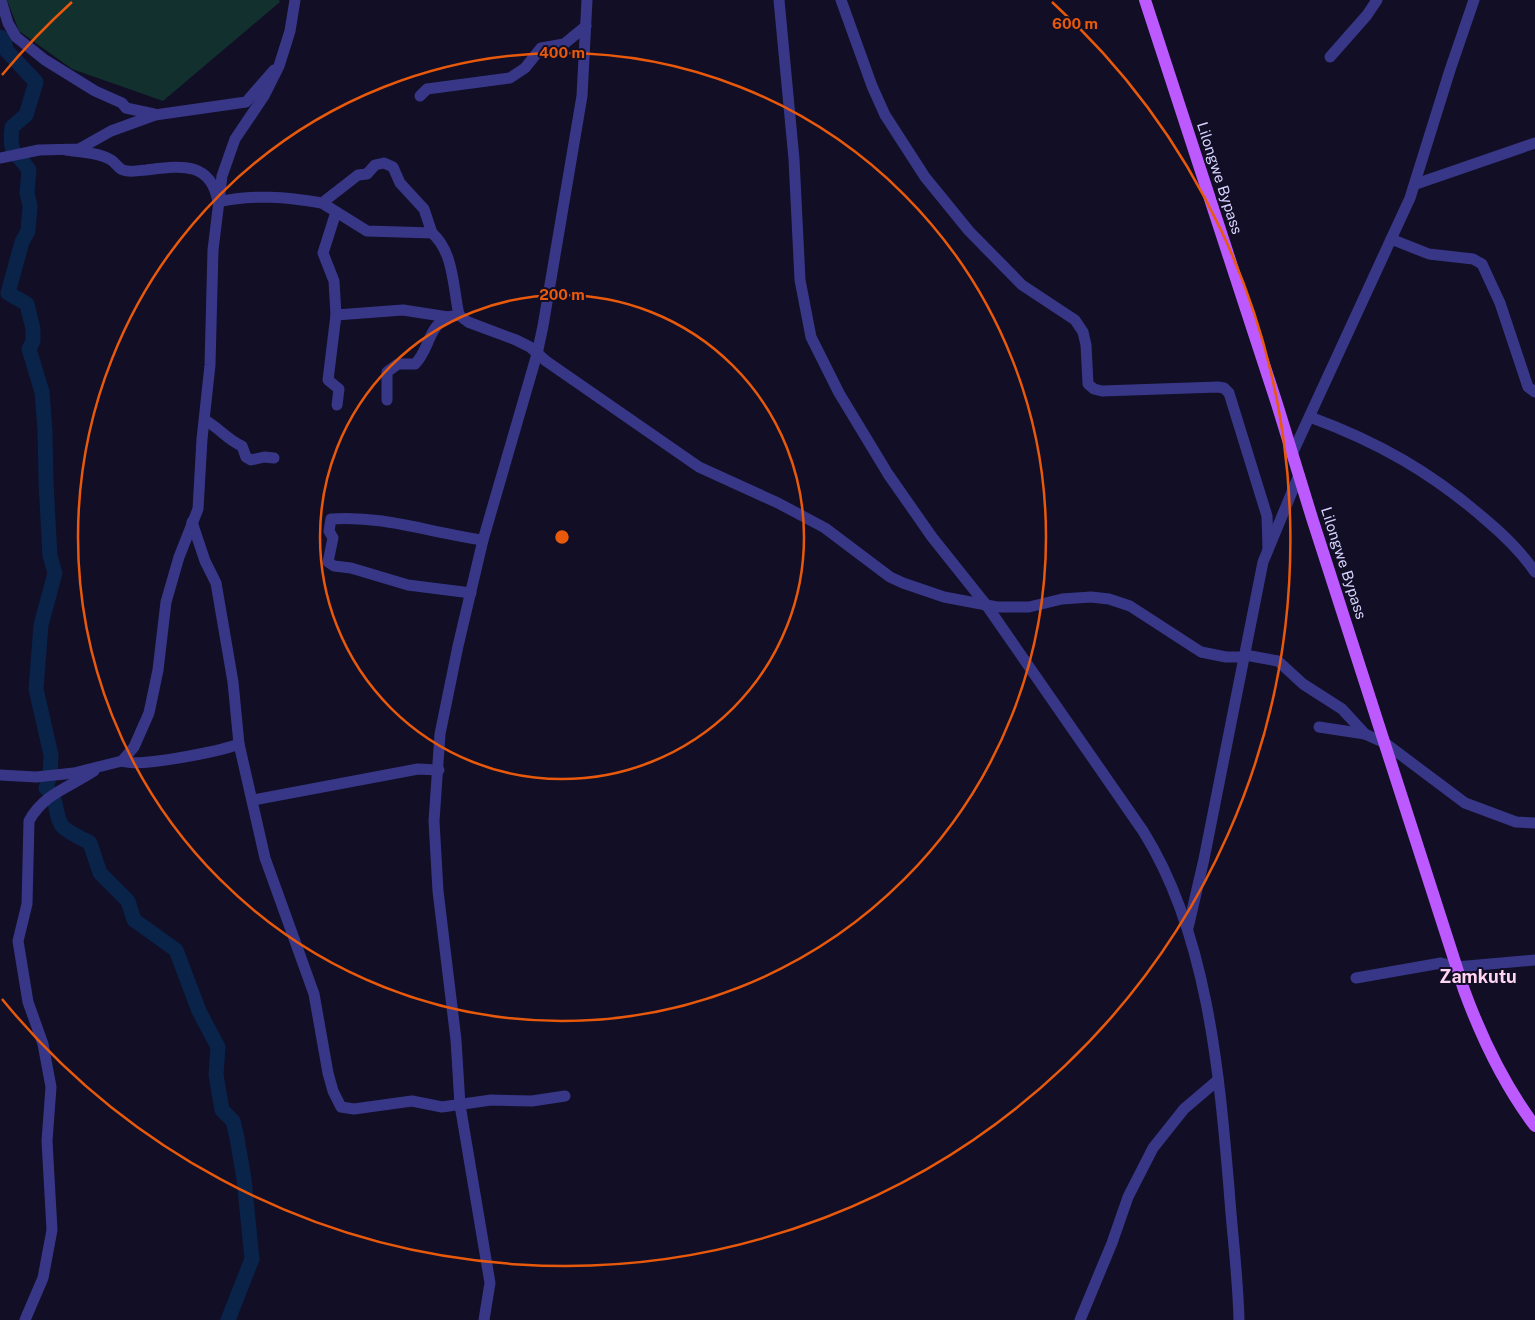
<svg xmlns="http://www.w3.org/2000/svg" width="1535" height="1320" font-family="'Public Sans',sans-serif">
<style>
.green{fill:#11302e}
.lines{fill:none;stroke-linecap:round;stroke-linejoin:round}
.river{stroke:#0a2349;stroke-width:15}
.minor{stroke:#383787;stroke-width:11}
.major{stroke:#bd5aff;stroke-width:12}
.ring{fill:none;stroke:#e8590c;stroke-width:2.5}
.labels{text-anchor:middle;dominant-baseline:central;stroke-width:4;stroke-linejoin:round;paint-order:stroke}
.street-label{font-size:15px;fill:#d7d3ff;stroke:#110e26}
.quarter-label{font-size:18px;font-weight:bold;fill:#ffd5f1;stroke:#110e26}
.centre{fill:#e8590c;stroke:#110e26;stroke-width:2.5}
.ring-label{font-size:15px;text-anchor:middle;font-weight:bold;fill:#e8590c;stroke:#110e26;stroke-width:4;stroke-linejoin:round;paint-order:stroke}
</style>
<rect width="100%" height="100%" fill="#110e26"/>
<polygon class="green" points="7,0 279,0 280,2 163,101 72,69 19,31"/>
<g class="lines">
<path class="river" d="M 0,37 L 4,39 L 6,50 L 36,82 L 26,115 L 12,127 C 9,157 15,149 29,170 L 27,193 L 30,206 L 28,231 L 22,242 L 8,293 L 27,304 L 33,329 L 33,341 L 29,349 L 42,392 L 45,430 L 46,483 L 50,556 L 55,573 L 41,625 L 36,689 L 51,755 L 50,775 L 46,788 C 60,800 53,815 63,827 C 68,832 83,839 90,843 L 100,873 L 128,901 L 134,920 L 176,950 L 199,1011 L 218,1047 L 216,1075 L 222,1110 L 233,1121 L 237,1138 L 244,1179 L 252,1259 L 228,1320"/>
<g class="minor">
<polyline points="1,0 8,23 16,37 45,60 95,91 122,103 126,108 154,114"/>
<path d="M 779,0 L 794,159 L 800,280 L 811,337 L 839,393 L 888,474 L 932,537 L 987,606 L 1143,831 C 1207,933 1219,1070 1229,1188 C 1232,1232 1238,1276 1239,1320"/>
<polyline points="841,0 872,86 885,115 925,177 969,231 1022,285 1075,320 1083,332 1086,345 1088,384 1094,389 1102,391 1218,387 1224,388 1229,393 1267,516 1268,549"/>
<polyline points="1330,57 1367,15 1377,0"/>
<polyline points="420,96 427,89 510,78 525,68 541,48 564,44 586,26"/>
<path d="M 66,150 C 79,152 99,152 111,160 C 115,162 118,168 123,170 C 130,173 139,170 146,170 C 179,166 211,160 218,202 C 253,194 287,197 322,203 L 367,231 L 432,233 C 454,252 453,288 459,315 L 468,322 L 516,340 L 530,347 L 546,361 L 699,467 L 778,503 L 825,528 L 890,577 L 903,583 L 944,597 L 997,607 L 1029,607 L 1062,599 L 1091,597 L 1109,599 L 1130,606 L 1201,652 L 1226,657 L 1244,657"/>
<polyline points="0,158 39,150 79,149 111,131 155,115 246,102 274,70"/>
<polyline points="1416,184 1535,143"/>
<polyline points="322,203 358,175 367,174 375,165 384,163 393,167 400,183 424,209 432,233"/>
<polyline points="336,212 323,253 334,281 336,315 403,310 448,317 459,315"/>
<polyline points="1391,239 1429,254 1473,259 1482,264 1500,303 1528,387 1535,392"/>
<polyline points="336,315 328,380 339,389 337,405"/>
<path d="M 387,400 L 387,372 L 398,364 L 415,364 C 430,349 427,328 448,317"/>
<path d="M 1310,417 C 1378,442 1431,472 1486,520 C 1505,536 1521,551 1535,572"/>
<path d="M 205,420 C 219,428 228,440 242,446 L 246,457 L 251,460 L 264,457 L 274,458"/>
<polyline points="1293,452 1410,198 1450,70 1474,0"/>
<polyline points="192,522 205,561 216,583 233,682 239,744 265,858 314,994 328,1073 333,1091 341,1107 354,1109 412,1101 442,1107 491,1100 532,1101 565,1096"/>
<path d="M 471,593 L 408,585 L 351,568 L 334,566 L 328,562 L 333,538 L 329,531 L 331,519 C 384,515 431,533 483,540"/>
<polyline points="1245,655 1278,661 1303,684 1342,709 1365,734 1385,743 1465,803 1516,822 1535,823"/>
<polyline points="1319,727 1365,734"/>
<path d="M 122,761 C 139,768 220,751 239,744"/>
<polyline points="0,775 36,777 74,773 122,761 134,747 149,713 158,670 166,602 179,557 198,509 202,439 210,365 213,250 222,176 235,139 264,96 279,66 290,31 295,0"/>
<polyline points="253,800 418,769 439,770"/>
<polyline points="1188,928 1204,859 1263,562 1299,475"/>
<polyline points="1356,978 1441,963 1456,967 1535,960"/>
<path d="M 25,1320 L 43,1278 L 52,1230 L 47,1141 L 51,1087 L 43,1044 L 28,1002 L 18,941 L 27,904 L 29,821 C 43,794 70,787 94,771"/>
<polyline points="484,1320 490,1283 460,1105 456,1040 438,891 434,821 440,734 458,646 483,540 537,354 543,326 582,96 587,0"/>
<polyline points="1080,1320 1112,1243 1128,1197 1153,1148 1184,1109 1218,1080"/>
</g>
<path class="major" d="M 1145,0 L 1277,404 L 1312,518 L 1464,990 C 1482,1039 1504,1085 1535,1126"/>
</g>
<g class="ring">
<circle cx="562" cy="537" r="242"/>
<circle cx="562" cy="537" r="484"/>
<path d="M2 75A726 726 0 0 1 72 2M1052 2A726 726 0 1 1 2 999"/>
</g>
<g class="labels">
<g class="street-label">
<text transform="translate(1220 178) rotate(72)">Lilongwe Bypass</text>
<text transform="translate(1344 563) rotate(72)">Lilongwe Bypass</text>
</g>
<g class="quarter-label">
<text x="1478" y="976">Zamkutu</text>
</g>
</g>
<circle cx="562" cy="537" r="8" class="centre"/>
<g class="ring-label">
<text x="1075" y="29">600 m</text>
<text x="562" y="58">400 m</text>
<text x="562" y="300">200 m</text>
</g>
</svg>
